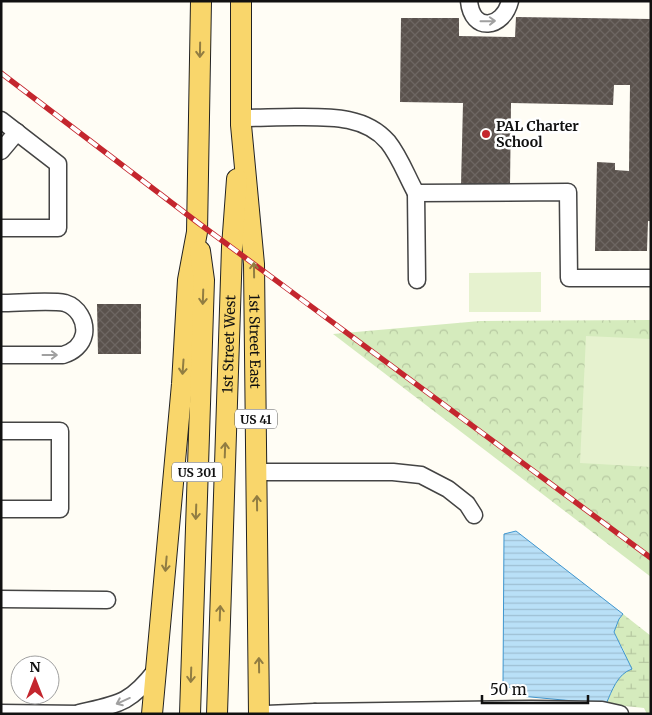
<svg xmlns="http://www.w3.org/2000/svg" width="652" height="715" font-family="Merriweather,serif">
<style>
.wetland{fill:url(#wetland-marsh)}
.park{fill:url(#park-crowns)}
.pitch{fill:#e6f2cf}
.water{fill:url(#water-rules);stroke:#3f96cf}
.building{fill:url(#building-cross-hatch)}
.lines{fill:none;stroke-linecap:round;stroke-linejoin:round}
.minor-casing{stroke:#444;stroke-width:19}
.major-casing{stroke:#222;stroke-width:22}
.minor{stroke:#fff;stroke-width:16}
.major{stroke:#f9d66b;stroke-width:20}
.rail-casing{stroke:#c4262e;stroke-width:5.5}
.rail{stroke:#fff;stroke-width:4;stroke-dasharray:11;stroke-linecap:butt}
.oneway{stroke:#a0a0a0}
.oneway2{stroke:#917d42}
.poi-dot{fill:#c4262e;stroke:#fff;stroke-width:2}
.labels{text-anchor:middle;dominant-baseline:central;stroke-width:5;stroke-linejoin:round;paint-order:stroke}
.shield{fill:#fff;stroke:#585858;stroke-width:1}
.shield-label{font-size:12px;font-weight:bold;fill:#111}
.poi-label{font-size:14px;font-weight:bold;fill:#111;stroke:#fff;text-anchor:start}
.street-label{font-size:14px;fill:#111;stroke:#fff}
</style>
<defs>
<pattern id="wetland-marsh" width="20" height="14" patternUnits="userSpaceOnUse" patternTransform="scale(1.25)"><rect width="20" height="14" fill="#d5ebbd"/><path d="M1 5h8M5 5V1M11 12h8M15 12V8" fill="none" stroke="#b6c8a1"/></pattern>
<pattern id="park-crowns" width="20" height="18" patternUnits="userSpaceOnUse" patternTransform="scale(1.25)"><rect width="20" height="18" fill="#d5ebbd"/><path d="M2 6a3 3 0 1 1 6 0M12 15a3 3 0 1 1 6 0" fill="none" stroke="#b6c8a1"/></pattern>
<pattern id="water-rules" width="6" height="5" patternUnits="userSpaceOnUse" patternTransform="scale(1.25)"><rect width="6" height="5" fill="#b9e0f7"/><path d="M0 2.5h6" fill="none" stroke="#9ebfd3"/></pattern>
<pattern id="building-cross-hatch" width="8" height="8" patternUnits="userSpaceOnUse" patternTransform="scale(1.25)"><rect width="8" height="8" fill="#5a524d"/><path d="M0 0l8 8M0 8l8-8" fill="none" stroke="#6d6662"/></pattern>
</defs>
<rect width="100%" height="100%" fill="#fffdf5"/>
<polygon class="wetland" points="623,614 651,636 651,714 647,714 644,708 606,704 616,682 624,671 624,651 613,631 619,619"/>
<polygon class="park" points="651,320 651,577 333,334 480,321"/>
<g class="pitch">
<polygon points="541,272 541,312 469,312 469,273"/>
<polygon points="586,336 651,339 651,467 580,463"/>
</g>
<path class="water" d="M 516,531 L 623,614 L 619,619 L 614,632 L 632,669 C 617,674 612,691 606,704 L 520,696 L 503,682 L 504,534 Z"/>
<g class="building">
<polygon points="516,17 651,19 651,221 648,221 647,251 595,251 597,162 615,163 615,170 629,171 630,85 614,85 613,105 511,103 510,186 461,185 463,103 400,102 401,18 459,18 459,36 515,37"/>
<polygon points="97,304 141,304 141,354 98,354"/>
</g>
<g class="lines">
<g class="minor-casing">
<g id="minor">
<path d="M 469,1 C 472,33 503,29 510,1"/>
<path d="M 241,118 C 259,118 277,117 295,117 C 328,117 365,115 388,142 C 400,157 407,177 416,193 L 568,192 L 569,278 L 651,278"/>
<polyline points="1,120 58,164 58,228 1,228"/>
<polyline points="1,151 17,132"/>
<polyline points="416,193 417,280"/>
<path d="M 1,303 C 17,303 51,300 65,303 C 78,307 86,321 84,334 C 82,345 73,352 63,355 L 1,355"/>
<polyline points="1,431 60,431 60,509 1,509"/>
<polyline points="256,472 393,472 421,475 448,489 467,504 474,515"/>
<polyline points="1,599 107,600"/>
<polyline points="315,712 531,709 602,710 620,714"/>
<polyline points="1,713 81,714"/>
<path d="M 79,713 C 118,704 130,704 156,670"/>
<polyline points="266,714 315,712 315,714"/>
</g>
</g>
<g class="major-casing">
<g id="major">
<path id="s1" d="M 241,1 L 241,125 L 254,264 L 259,714"/>
<polyline points="152,714 182,384 188,280 197,232 201,1"/>
<polyline points="190,714 204,280 200,251"/>
<path id="s2" d="M 217,714 L 232,247 L 237,179"/>
</g>
</g>
<use href="#minor" class="minor"/>
<use href="#major" class="major"/>
<g class="rail-casing">
<polyline id="rail" points="1,73 197,222 651,558"/>
</g>
<use href="#rail" class="rail"/>
</g>
<defs><path id="oneway-shaft" d="M-6 0H5M1.5-3L5.5 0L1.5 3" fill="none" stroke-width="1.6" stroke-linecap="round" stroke-linejoin="round" transform="scale(1.25)"/></defs>
<g class="oneway">
<use href="#oneway-shaft" transform="translate(488 21) rotate(-1)"/>
<use href="#oneway-shaft" transform="translate(50 355)"/>
<use href="#oneway-shaft" transform="translate(123 701) rotate(156)"/>
</g>
<g class="oneway2">
<use href="#oneway-shaft" transform="translate(200 50) rotate(91)"/>
<use href="#oneway-shaft" transform="translate(254 270) rotate(-91)"/>
<use href="#oneway-shaft" transform="translate(203 297) rotate(92)"/>
<use href="#oneway-shaft" transform="translate(183 367) rotate(94)"/>
<use href="#oneway-shaft" transform="translate(225 450) rotate(-88)"/>
<use href="#oneway-shaft" transform="translate(257 503) rotate(-91)"/>
<use href="#oneway-shaft" transform="translate(196 512) rotate(92)"/>
<use href="#oneway-shaft" transform="translate(166 564) rotate(95)"/>
<use href="#oneway-shaft" transform="translate(220 613) rotate(-88)"/>
<use href="#oneway-shaft" transform="translate(259 665) rotate(-91)"/>
<use href="#oneway-shaft" transform="translate(191 675) rotate(92)"/>
</g>
<circle class="poi-dot" cx="486" cy="134" r="5"/>
<g class="labels">
<g class="shield">
<rect x="235" y="409.5" width="42" height="19" rx="4"/>
<rect x="172" y="462.5" width="50" height="19" rx="4"/>
</g>
<g class="shield-label">
<text x="256" y="419">US 41</text>
<text x="197" y="472">US 301</text>
</g>
<g class="poi-label">
<text x="496" y="126">PAL Charter<tspan x="496" dy="16">School</tspan></text>
</g>
<g class="street-label">
<text stroke="none"><textPath href="#s1" startOffset="341">1st Street East</textPath></text>
<text stroke="none"><textPath href="#s2" startOffset="370">1st Street West</textPath></text>
</g>
</g>
<rect width="652" height="715" fill="none" stroke="#111111" stroke-width="5"/>
<g transform="translate(35 680)"><circle r="24" fill="#ffffff" stroke="#a0a0a0"/>
<path d="M0-4L9 19L0 12L-9 19Z" fill="#c4262e"/>
<text y="-8" font-size="14" font-weight="bold" text-anchor="middle" fill="#111111">N</text>
</g>
<path d="M482 695v8h106v-8" fill="none" stroke="#111111" stroke-width="2.5"/>
<text x="490" y="695" font-size="15" fill="#111111" stroke="#ffffff" stroke-width="4" paint-order="stroke">50 m</text>
</svg>
